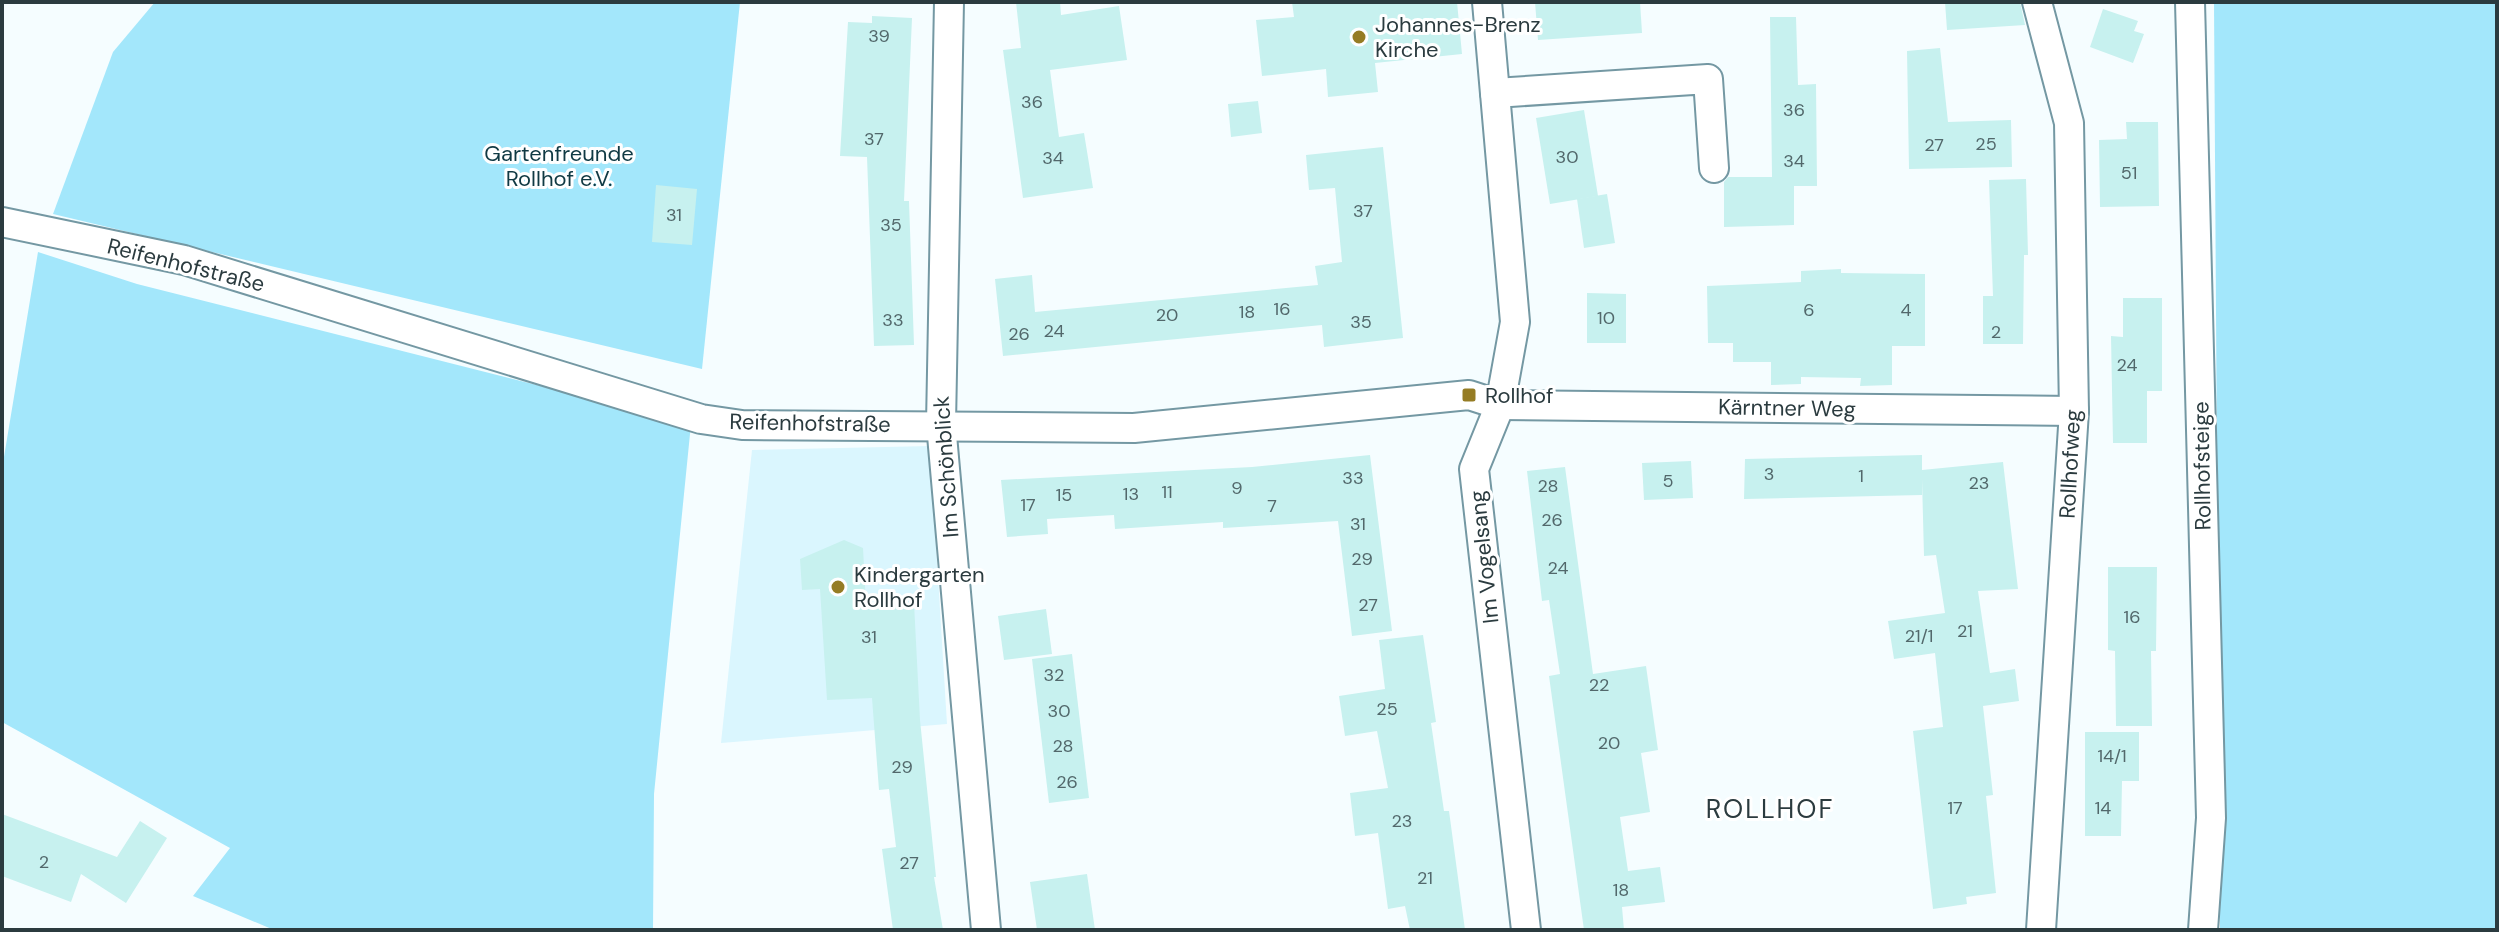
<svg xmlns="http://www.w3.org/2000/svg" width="2499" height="932" font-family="'DM Sans',sans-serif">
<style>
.built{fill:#daf6fe}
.green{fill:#a3e7fb}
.building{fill:#c7f1ef}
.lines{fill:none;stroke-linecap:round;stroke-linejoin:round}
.minor-casing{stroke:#7498a3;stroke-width:32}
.minor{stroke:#fff;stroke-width:28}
.poi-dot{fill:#957c24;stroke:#fff;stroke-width:3}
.labels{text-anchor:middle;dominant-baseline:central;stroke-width:6;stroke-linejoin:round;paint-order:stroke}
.number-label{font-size:18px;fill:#52686b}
.poi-label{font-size:22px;fill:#2b3b3f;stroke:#fff;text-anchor:start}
.park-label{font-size:22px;fill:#103a44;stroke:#fff}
.street-label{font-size:22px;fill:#2b3b3f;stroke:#fff}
.quarter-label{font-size:26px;letter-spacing:2px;fill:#2b3b3f;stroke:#fff}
</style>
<rect width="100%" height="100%" fill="#f5fdff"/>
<polygon class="built" points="930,446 947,724 721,743 752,450"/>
<g class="green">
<polygon points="155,2 740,2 702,369 53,214 113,52"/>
<polygon points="2214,2 2497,2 2497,930 2220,930"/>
<polygon points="38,252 137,284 691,424 654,794 653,930 274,930 193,896 230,848 2,722 2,469"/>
</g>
<g class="building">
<polygon points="1016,2 1060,2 1061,15 1119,6 1127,60 1050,70 1059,137 1084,133 1093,188 1023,198 1003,50 1021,48"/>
<polygon points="1292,2 1457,2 1462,54 1375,63 1378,92 1328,97 1326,69 1262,76 1256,20 1294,17"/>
<polygon points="1535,2 1640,2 1642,33 1538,40"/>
<polygon points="1945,2 2020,2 2025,25 1947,30"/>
<polygon points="2103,9 2138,21 2134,31 2144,34 2133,63 2090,47"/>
<polygon points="872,16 912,18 904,201 909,201 914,345 874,346 867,157 840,156 848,22 872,23"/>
<polygon points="1770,17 1796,17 1798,85 1816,84 1817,186 1794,186 1794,225 1724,227 1724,182 1728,177 1772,177"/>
<polygon points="1940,48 1948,122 2011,120 2012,167 1909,169 1907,51"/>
<polygon points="1258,101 1262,133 1231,137 1228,104"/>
<polygon points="1584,110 1598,196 1550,204 1536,118"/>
<polygon points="2126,122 2158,122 2159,206 2100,207 2099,140 2127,139"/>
<polygon points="1383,147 1403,338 1324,347 1322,325 1003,356 995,279 1032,275 1035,312 1318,285 1315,266 1342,262 1335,188 1309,190 1306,155"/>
<polygon points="2026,179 2028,255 2024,255 2023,344 1983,344 1983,296 1993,296 1989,180"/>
<polygon points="656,185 697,189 692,245 652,242"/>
<polygon points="1607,194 1615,243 1584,248 1577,199"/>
<polygon points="1841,269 1841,273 1925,274 1925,346 1892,346 1892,385 1860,386 1861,378 1801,377 1801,384 1771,385 1771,362 1733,362 1733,343 1708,343 1707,286 1801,282 1801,271"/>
<polygon points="1587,293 1626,294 1626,343 1587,343"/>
<polygon points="2123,298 2162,298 2162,391 2147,391 2147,443 2113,443 2111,336 2123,337"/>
<polygon points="1370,455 1392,631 1352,636 1338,521 1223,528 1223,522 1115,529 1114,515 1047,519 1048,534 1007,537 1001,480 1252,467"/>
<polygon points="1922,455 1922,470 2003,462 2018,589 1978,591 1990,673 2015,669 2019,701 1983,706 1993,795 1986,796 1996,893 1966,897 1967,904 1933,909 1913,731 1943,727 1935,653 1894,659 1888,621 1945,613 1936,555 1924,556 1922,479 1922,495 1744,499 1745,459"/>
<polygon points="1691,461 1693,498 1644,500 1642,463"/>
<polygon points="1565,467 1593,674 1646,666 1658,750 1641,753 1650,812 1620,817 1628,871 1660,867 1665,902 1622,907 1624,930 1584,930 1549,676 1560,674 1549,600 1542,601 1527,471"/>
<polygon points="844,540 863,548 866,605 914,603 920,720 936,877 934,877 943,930 893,930 882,849 896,847 889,789 879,790 872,698 827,700 820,589 802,590 800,559"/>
<polygon points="2108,567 2157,567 2156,651 2151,651 2152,726 2116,726 2115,651 2108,650"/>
<polygon points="1046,609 1052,654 1004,660 998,616"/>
<polygon points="1423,635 1436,722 1431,723 1444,811 1449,811 1465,930 1410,930 1405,906 1388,909 1378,833 1355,836 1350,793 1388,788 1377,731 1345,736 1339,696 1385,689 1379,640"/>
<polygon points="1072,654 1089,798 1049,803 1032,659"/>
<polygon points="2085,732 2139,732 2139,781 2122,781 2121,836 2085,836"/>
<polygon points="2,814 117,857 140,821 167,838 126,903 81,874 71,902 2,876"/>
<polygon points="1087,874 1095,930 1037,930 1030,882"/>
</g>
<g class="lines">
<g class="minor-casing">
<g id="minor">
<polyline points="949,2 941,424 986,930"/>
<polyline points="1487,2 1515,322 1500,405 1474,469 1526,930"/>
<polyline points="2037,2 2069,123 2074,411 2041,930"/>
<polyline points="2190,2 2211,818 2203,930"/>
<polyline points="1495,93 1708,79 1714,168"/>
<polyline points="2,222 184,260 701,419 742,425 1134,428 1469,395 1500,405 2074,411"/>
</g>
</g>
<use href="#minor" class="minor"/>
</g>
<g class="poi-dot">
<circle cx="1359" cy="37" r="8"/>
<rect x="1461" y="387" width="16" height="16" rx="4"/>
<circle cx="838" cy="587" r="8"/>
</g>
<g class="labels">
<g class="number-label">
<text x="879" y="36">39</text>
<text x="1032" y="102">36</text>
<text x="1794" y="110">36</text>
<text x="874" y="139">37</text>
<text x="1986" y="144">25</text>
<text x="1934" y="145">27</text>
<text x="1567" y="157">30</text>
<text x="1053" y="158">34</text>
<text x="1794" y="161">34</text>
<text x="2129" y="173">51</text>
<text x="1363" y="211">37</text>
<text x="674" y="215">31</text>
<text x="891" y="225">35</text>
<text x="1282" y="309">16</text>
<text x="1809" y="310">6</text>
<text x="1906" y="310">4</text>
<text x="1247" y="312">18</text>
<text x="1167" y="315">20</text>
<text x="1606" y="318">10</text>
<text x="893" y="320">33</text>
<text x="1361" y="322">35</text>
<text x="1054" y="331">24</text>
<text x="1996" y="332">2</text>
<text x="1019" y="334">26</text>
<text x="2127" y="365">24</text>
<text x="1769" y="474">3</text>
<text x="1861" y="476">1</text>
<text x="1353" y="478">33</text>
<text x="1668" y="481">5</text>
<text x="1979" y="483">23</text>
<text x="1548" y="486">28</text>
<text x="1237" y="488">9</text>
<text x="1167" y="492">11</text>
<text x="1131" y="494">13</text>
<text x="1064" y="495">15</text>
<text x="1028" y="505">17</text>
<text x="1272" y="506">7</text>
<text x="1552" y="520">26</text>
<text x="1358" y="524">31</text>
<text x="1362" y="559">29</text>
<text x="1558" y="568">24</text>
<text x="1368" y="605">27</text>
<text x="2132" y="617">16</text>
<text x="1965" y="631">21</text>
<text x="1919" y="636">21/1</text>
<text x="869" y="637">31</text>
<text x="1054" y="675">32</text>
<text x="1599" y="685">22</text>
<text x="1387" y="709">25</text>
<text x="1059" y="711">30</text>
<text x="1609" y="743">20</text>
<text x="1063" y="746">28</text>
<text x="2112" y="756">14/1</text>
<text x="902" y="767">29</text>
<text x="1067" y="782">26</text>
<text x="1955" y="808">17</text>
<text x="2103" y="808">14</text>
<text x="1402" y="821">23</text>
<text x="44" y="862">2</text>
<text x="909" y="863">27</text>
<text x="1425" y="878">21</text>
<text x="1621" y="890">18</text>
</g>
<g class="poi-label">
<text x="1375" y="24">Johannes-Brenz<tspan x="1375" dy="25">Kirche</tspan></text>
<text x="1485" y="395">Rollhof</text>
<text x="854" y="574">Kindergarten<tspan x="854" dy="25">Rollhof</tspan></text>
</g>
<g class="park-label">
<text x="559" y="153">Gartenfreunde<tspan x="559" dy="25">Rollhof e.V.</tspan></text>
</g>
<g class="street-label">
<text transform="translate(186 265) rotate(14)">Reifenhofstraße</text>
<text transform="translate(1787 408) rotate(1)">Kärntner Weg</text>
<text transform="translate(810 423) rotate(1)">Reifenhofstraße</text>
<text transform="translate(2070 464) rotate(-87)">Rollhofweg</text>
<text transform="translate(2202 466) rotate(-91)">Rollhofsteige</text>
<text transform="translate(946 467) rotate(-94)">Im Schönblick</text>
<text transform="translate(1484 557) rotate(-96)">Im Vogelsang</text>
</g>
<g class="quarter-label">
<text x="1770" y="809">ROLLHOF</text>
</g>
</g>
<rect width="2499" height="932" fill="none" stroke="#2b3b3f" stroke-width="8"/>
</svg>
